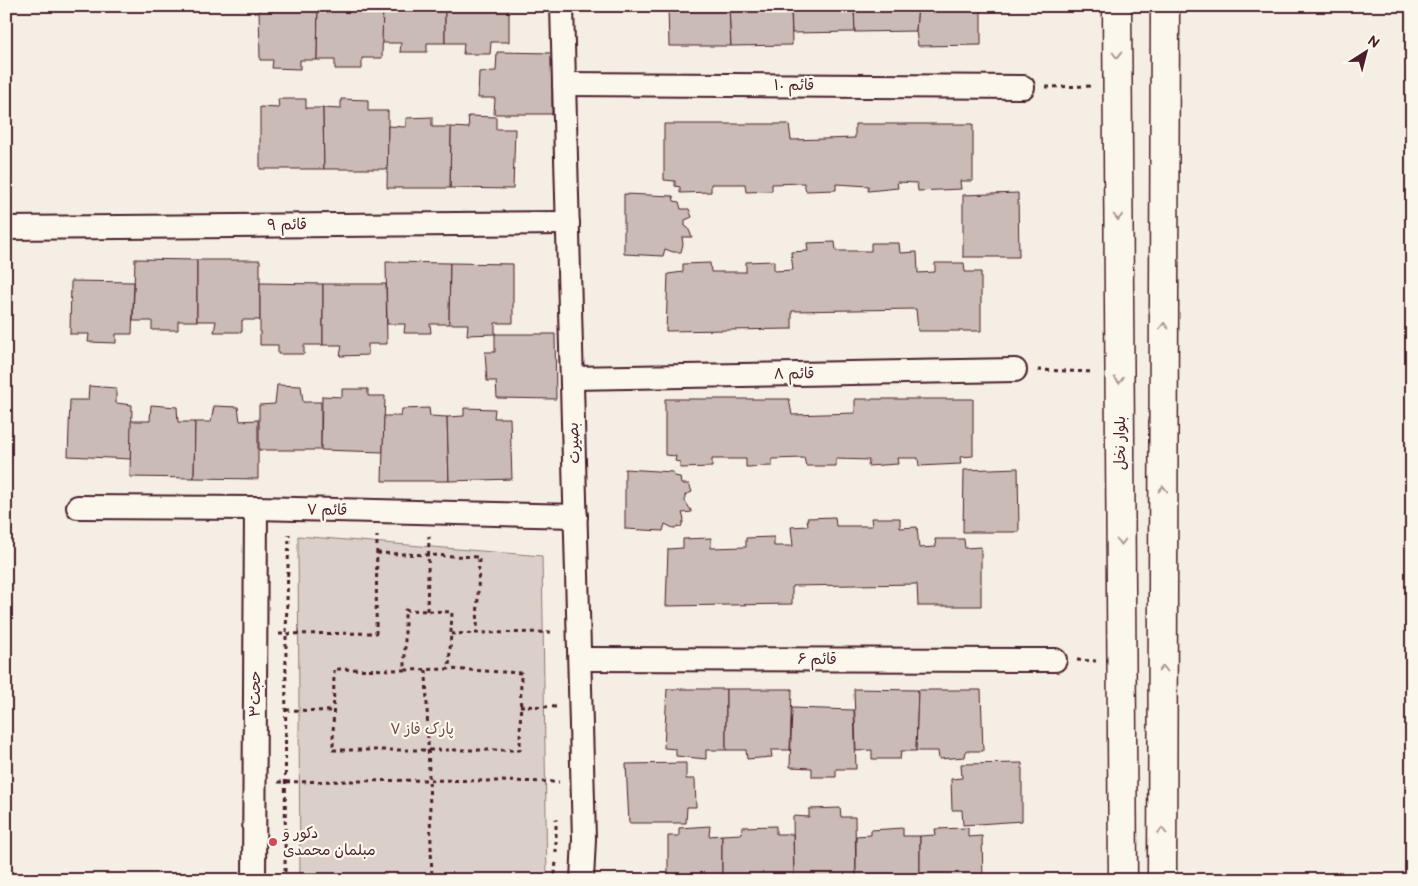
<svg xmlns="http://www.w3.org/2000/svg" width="1418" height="886" font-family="'Balsamiq Sans','Playpen Sans Arabic',sans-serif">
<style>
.green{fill:#dbd0c9;stroke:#92787a}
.building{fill:#cabbb6;stroke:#4a1f2b}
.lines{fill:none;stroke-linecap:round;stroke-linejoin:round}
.street-casing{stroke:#4a1f2b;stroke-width:26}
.secondary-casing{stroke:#4a1f2b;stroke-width:31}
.path{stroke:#4a1f2b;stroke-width:3;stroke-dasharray:4 4;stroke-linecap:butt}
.street{stroke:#fbf7ec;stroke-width:22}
.secondary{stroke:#fbf7ec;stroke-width:28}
.oneway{stroke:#ab9695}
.poi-dot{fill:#d1495b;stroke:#fbf7ec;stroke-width:2}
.labels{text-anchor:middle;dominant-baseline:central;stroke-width:4.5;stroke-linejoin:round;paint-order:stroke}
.street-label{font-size:15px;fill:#4a1f2b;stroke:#fbf7ec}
.park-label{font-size:15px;fill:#6e4b52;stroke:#fbf7ec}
.poi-label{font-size:15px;fill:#4a1f2b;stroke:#fbf7ec;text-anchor:start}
</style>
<rect width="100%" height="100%" fill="#f4eee4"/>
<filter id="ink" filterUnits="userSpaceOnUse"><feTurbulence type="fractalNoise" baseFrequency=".02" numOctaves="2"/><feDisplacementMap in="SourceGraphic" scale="10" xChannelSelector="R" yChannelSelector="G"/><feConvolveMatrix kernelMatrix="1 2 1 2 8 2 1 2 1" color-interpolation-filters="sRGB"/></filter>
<g filter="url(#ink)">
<polygon class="green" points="298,536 542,556 547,880 300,880"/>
<g class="building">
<polygon points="259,6 318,6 317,60 300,60 300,69 272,68 273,60 260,60"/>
<polygon points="318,6 383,6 382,58 362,58 362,69 335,69 335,60 317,60"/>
<polygon points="383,6 445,6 445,43 427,43 427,52 400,52 401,43 382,43"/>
<polygon points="445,6 509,6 509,42 491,42 490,54 463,54 464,43 445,43"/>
<polygon points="668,6 729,6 731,46 669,46"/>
<polygon points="729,6 791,6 792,45 731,46"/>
<polygon points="791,6 854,6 855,32 792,33"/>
<polygon points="854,6 918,6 916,31 855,32"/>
<polygon points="918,6 981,6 981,45 918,46 916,31"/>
<polygon points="497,52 552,53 552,114 494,114 495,98 478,98 479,72 496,71"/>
<polygon points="278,99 306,99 306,108 323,108 324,169 260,169 260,107 279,108"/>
<polygon points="341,99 368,100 368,111 388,111 388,169 324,169 323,108 341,109"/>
<polygon points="468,116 496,117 496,129 515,129 513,189 450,188 451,127 469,128"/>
<polygon points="432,117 432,127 451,127 450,188 387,188 388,126 406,127 406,118"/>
<polygon points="664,124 789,124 791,140 855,138 855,124 973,124 973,181 960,181 961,189 918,191 917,183 897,182 898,188 868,191 869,186 836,184 836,190 806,191 804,183 772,184 772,191 746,192 745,184 711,184 711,192 680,193 680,187 675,186 675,181 664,180"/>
<polygon points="1018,193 1019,257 963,257 963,195"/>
<polygon points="624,194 673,196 674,201 679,202 681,209 689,209 692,217 685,220 685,226 688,228 692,237 682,237 683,244 681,252 673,252 665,249 663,256 624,254"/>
<polygon points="835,242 836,251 871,251 871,243 899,243 900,253 917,252 918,273 935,272 935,263 964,263 965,272 981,272 981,331 918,331 916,309 792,311 792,329 666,331 668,274 683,272 683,264 710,263 711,272 746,272 746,262 774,261 774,271 793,270 791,252 808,251 807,243"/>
<polygon points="135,259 197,260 197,321 178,321 178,330 152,330 152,321 133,321"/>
<polygon points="197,260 260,260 260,320 242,320 242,332 214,332 216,321 197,321"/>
<polygon points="386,262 450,263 449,324 430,324 431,333 404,333 405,324 387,324"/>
<polygon points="450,263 513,264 513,323 495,323 495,334 467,335 468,324 449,324"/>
<polygon points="71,281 134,282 132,334 116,334 116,343 88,342 89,334 70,334"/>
<polygon points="260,283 323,284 323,345 304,345 304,354 278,354 278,345 260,345"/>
<polygon points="323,284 386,284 387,344 368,344 368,355 340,356 342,345 323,345"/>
<polygon points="495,334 555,334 556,399 497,398 496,381 487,381 485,352 495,352"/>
<polygon points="277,385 301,386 303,402 321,402 321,450 259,450 259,405 275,404"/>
<polygon points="89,386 116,388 116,403 132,405 131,459 68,456 70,400 88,400"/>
<polygon points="342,389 368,389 368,396 385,396 383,452 321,450 322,396 342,397"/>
<polygon points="665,399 789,399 792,415 855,413 855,399 973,399 973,456 960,457 961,464 919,466 918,458 897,458 898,464 868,466 869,460 836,459 836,466 806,466 804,458 772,459 772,466 746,467 746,459 712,459 712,467 680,468 680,462 675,461 676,456 665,455"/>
<polygon points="151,405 177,407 178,422 195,422 194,478 130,477 131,421 150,421"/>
<polygon points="214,406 238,407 240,421 258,420 258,479 194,478 195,422 211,422"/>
<polygon points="429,408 430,416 447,417 449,481 382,481 384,416 401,416 402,409"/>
<polygon points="464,408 495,409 494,418 510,418 512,479 449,481 447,417 464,416"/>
<polygon points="1018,468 1019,532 963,532 964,470"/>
<polygon points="625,469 673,472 674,476 680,477 681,484 689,484 692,492 685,495 685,501 692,512 682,513 684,519 681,527 673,528 665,524 663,531 625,529"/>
<polygon points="835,517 836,526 872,526 871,518 900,518 900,528 917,527 919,548 936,547 935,539 964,539 965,548 981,547 981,606 918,606 917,584 792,586 792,604 666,606 668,549 683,548 683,539 711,538 711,548 746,547 746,538 774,537 774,546 793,546 791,527 808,526 807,518"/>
<polygon points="667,689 726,689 726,750 706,750 706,759 676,756 676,749 664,748"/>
<polygon points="726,689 792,689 790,750 771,750 772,757 747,759 746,750 726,750"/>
<polygon points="854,689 918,690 916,751 901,751 900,759 872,759 872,750 856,751"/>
<polygon points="918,690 981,690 983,751 966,751 965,757 939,759 938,751 916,751"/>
<polygon points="792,708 854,710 856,769 836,769 836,777 812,777 812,768 790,767"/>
<polygon points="686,763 686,779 695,779 696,807 687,807 686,823 629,823 626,764"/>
<polygon points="1022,763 1022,821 963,825 962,810 952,810 951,779 962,778 961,764"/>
<polygon points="840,808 841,817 855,817 856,880 794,879 793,816 809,817 809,809"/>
<polygon points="710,826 709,836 722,835 722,880 668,880 668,836 679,836 679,828"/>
<polygon points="776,826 776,834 793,834 794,880 722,880 722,835 741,834 742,827"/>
<polygon points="903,828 903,836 920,836 920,880 856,880 856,836 871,835 871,830"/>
<polygon points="968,828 968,837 982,836 983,880 920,880 920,836 936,835 935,829"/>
</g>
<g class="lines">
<g class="street-casing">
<g id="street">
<polyline points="562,6 584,839 582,880"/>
<polyline points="564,84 1023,87"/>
<polyline points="6,228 568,223"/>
<polyline points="572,378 1015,370"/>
<polyline points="78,507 256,508 576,516"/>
<polyline points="580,659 1055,660"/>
<polyline points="254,880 256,508"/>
</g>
</g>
<g class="secondary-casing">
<g id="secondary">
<polyline points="1117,6 1123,880"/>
<polyline points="1162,880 1165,6"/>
</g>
</g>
<g class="path">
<polyline points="1046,87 1092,86"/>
<polyline points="1038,370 1094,372"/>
<polyline points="377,553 479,557 477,633 554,632"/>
<polygon points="405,610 452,612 449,669 405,670"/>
<polyline points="427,611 429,536"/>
<polyline points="279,634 376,633 377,536"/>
<polyline points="451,634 477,633"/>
<polyline points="1077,660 1096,661"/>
<polyline points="405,670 334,669 333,750 520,750 521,673 449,669"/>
<polyline points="426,670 432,880"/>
<polyline points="520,706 557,707"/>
<polyline points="286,710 333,711"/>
<polyline points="278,782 429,780 559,782"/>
<polyline points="556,853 556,819"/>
<polyline points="285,880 286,634 289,534"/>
<polyline points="548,880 555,873 556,861"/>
</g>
<use href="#street" class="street"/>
<use href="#secondary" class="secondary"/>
</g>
<defs><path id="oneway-chevron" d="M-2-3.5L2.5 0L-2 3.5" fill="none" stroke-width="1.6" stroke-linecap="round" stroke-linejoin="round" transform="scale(1.25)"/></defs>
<g class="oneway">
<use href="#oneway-chevron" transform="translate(1117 55) rotate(90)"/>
<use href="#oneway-chevron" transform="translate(1118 217) rotate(90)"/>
<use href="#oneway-chevron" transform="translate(1164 326) rotate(-90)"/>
<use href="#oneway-chevron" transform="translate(1119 380) rotate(90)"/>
<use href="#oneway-chevron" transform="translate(1163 489) rotate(-90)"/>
<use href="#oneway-chevron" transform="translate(1121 542) rotate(90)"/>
<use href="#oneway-chevron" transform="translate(1163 669) rotate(-90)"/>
<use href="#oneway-chevron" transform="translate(1162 831) rotate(-90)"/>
</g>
</g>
<circle class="poi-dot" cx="273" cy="842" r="5"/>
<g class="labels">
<g class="street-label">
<text x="794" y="85">قائم ۱۰</text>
<text transform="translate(287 225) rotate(-1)">قائم ۹</text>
<text transform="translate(794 374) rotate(-1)">قائم ۸</text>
<text transform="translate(574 443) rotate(-92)">بصیرت</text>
<text transform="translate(1120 443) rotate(-90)">بلوار نخل</text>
<text transform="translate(327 510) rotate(1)">قائم ۷</text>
<text x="817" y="659">قائم ۶</text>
<text transform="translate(255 694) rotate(-90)">حجت۳</text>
</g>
<g class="park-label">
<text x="422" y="729">پارک فاز ۷</text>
</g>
<g class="poi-label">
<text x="283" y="833">دکور و<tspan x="283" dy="17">مبلمان محمدی</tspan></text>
</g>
</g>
<rect width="1418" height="886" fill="none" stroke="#fbf7ec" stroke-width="25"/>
<rect x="12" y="12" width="1393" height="861" fill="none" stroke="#4a1f2b" stroke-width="2" filter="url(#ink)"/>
<g transform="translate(1366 52) rotate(36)" stroke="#fbf7ec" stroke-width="4" paint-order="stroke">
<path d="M0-4L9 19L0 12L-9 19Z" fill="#4a1f2b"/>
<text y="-8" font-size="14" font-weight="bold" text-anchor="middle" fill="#4a1f2b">N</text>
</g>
</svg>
